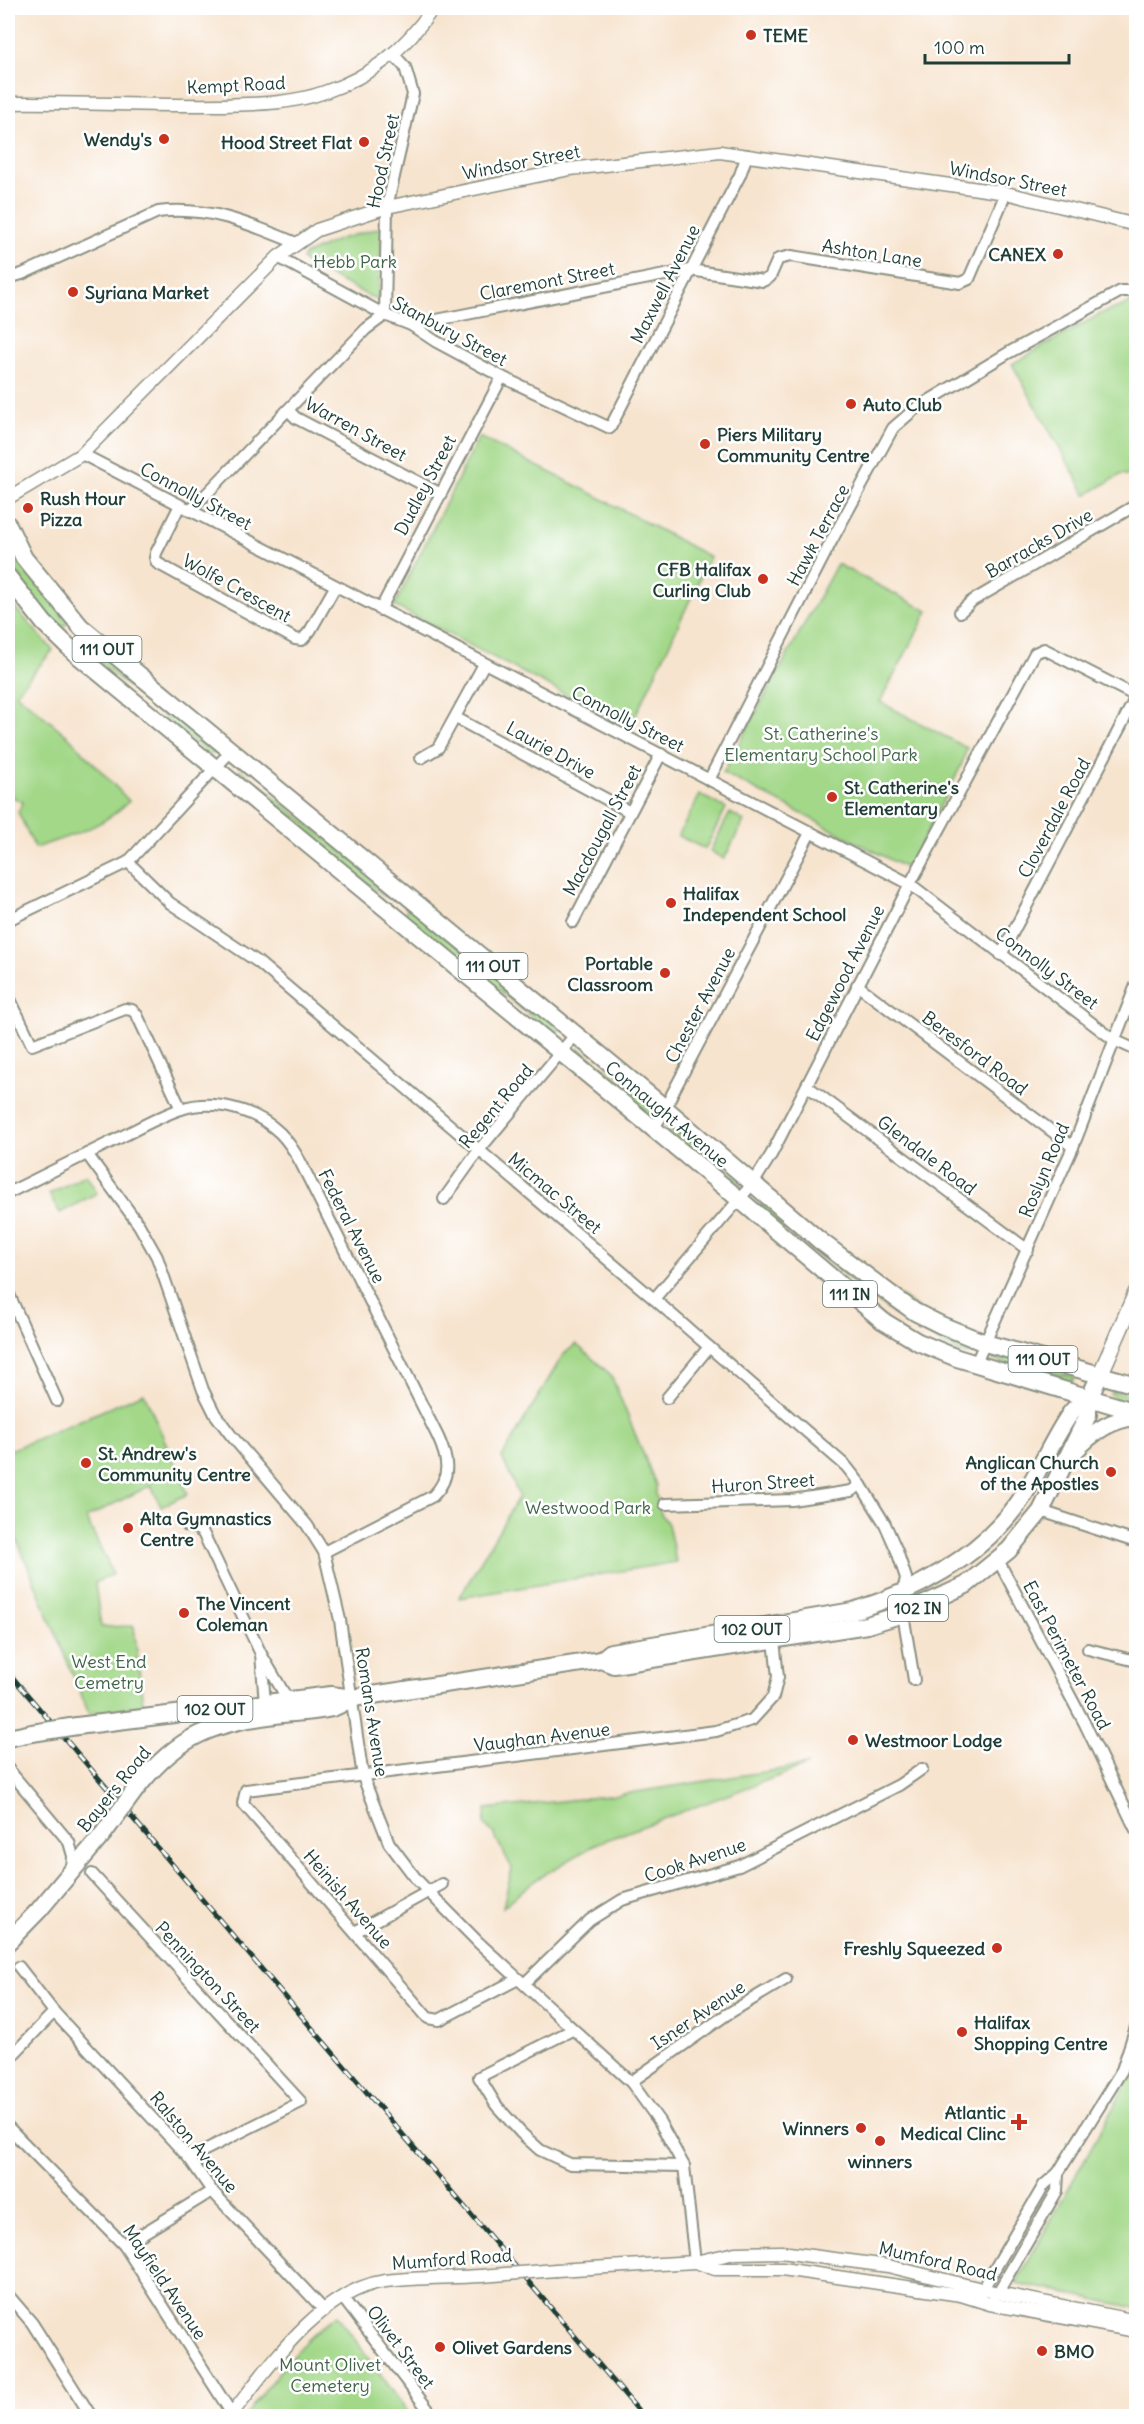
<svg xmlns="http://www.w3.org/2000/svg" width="1144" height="2424" font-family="Delius,sans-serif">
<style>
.green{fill:#a3d889;stroke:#618a5e;stroke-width:1.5}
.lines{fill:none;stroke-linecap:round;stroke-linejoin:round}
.minor-casing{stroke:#8b9082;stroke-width:14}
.tertiary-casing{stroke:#8b9082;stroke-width:15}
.secondary-casing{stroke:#8b9082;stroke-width:18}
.primary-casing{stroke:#8b9082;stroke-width:20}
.minor{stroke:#fff;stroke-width:10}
.tertiary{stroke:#fff;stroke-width:12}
.secondary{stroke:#fff;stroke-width:15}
.primary{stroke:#fff;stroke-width:16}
.rail-casing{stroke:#1f3d34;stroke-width:5}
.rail{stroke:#fff;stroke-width:3;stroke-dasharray:9;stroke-linecap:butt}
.tertiary-bridge-casing{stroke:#8b9082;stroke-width:15;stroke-linecap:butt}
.primary-bridge-casing{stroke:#8b9082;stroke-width:20;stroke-linecap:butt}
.tertiary-bridge{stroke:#fff;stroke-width:12}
.primary-bridge{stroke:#fff;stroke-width:16}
.poi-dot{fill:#c8321e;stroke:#fff;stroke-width:2}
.labels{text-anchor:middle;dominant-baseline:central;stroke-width:5;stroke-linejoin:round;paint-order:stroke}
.shield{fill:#fff;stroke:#627771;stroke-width:1.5}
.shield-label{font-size:16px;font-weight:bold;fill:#1f3d34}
.poi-label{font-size:18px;font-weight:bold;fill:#1f3d34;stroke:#fff;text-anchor:start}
.street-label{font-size:18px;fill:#1f3d34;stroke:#fff}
.park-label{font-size:18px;fill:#406449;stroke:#fff}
</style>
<rect width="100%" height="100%" fill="#fff"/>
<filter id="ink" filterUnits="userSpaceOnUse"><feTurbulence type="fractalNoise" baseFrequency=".0167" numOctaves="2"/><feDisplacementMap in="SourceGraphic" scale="12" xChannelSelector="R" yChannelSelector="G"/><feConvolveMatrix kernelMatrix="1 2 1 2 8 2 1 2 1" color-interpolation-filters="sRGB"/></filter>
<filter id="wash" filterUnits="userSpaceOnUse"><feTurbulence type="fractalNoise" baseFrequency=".008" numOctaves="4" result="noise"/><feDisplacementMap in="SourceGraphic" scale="24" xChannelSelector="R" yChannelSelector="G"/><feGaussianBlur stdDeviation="1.35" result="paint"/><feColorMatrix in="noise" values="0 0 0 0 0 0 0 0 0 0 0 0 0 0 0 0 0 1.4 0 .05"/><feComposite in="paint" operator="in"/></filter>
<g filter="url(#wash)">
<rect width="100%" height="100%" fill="#f7e4cf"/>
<g class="green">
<polygon points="382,227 378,299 375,299 308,265 302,259 304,255 340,239"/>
<polygon points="1136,301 1136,478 1122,474 1086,495 1012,364 1100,314"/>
<polygon points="479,437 593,494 710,557 630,728 394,606"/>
<polygon points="8,539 67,622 66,625 62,627 56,624 31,594 8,559"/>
<polygon points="837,564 928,611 880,702 967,748 961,766 908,869 723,773"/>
<path d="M 8,600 L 53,650 L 16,693 L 70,738 L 129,801 C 101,829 71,835 35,848 L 18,812 L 23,802 L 8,795 Z"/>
<polygon points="87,639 217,749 215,754 208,754 81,647 80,643 82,640"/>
<polygon points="240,769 392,892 391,895 385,897 236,776 235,773"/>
<polygon points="700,795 726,808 705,849 678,836"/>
<polygon points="730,813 744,821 724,859 710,851"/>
<polygon points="408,906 560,1029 555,1036 405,914"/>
<polygon points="579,1048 654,1106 655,1111 652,1115 648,1114 577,1055"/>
<polygon points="674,1123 742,1181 741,1185 735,1188 667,1131 670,1124"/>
<polygon points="86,1174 97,1193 60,1213 49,1194"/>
<polygon points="766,1203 969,1344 972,1347 972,1352 967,1355 962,1354 904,1322 761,1210 760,1206"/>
<polygon points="576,1344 611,1375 656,1485 656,1494 661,1514 668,1524 676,1562 459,1598 519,1496 502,1457 563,1355"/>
<polygon points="994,1355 998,1355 1075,1377 1072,1382 993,1360"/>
<polygon points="1113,1391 1136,1396 1136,1405 1117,1400 1111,1395 1110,1393"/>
<polygon points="144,1393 188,1494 161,1507 151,1485 86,1518 113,1574 95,1583 101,1627 134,1626 143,1705 89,1714 8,1518 8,1451"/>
<polygon points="808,1765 598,1843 535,1880 503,1907 512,1868 493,1833 484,1823 486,1809 617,1795"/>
<polygon points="1136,2067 1136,2308 1016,2283"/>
<path d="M 337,2315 L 411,2416 L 245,2416 C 273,2379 299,2343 337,2315 Z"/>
</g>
</g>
<g filter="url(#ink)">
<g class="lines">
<g class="minor-casing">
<g id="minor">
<polyline points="278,257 385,315 411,325 435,341 502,377 610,428 740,175 747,155"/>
<path d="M 8,278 L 22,274 L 158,212 C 209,206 250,224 296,243"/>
<polyline points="385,315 387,207 413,94 405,67 394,55"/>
<polyline points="411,325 690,270 763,281 770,277 778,259 791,256 960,283 969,279 972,272 1006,193"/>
<polyline points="288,410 296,418 439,493"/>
<polyline points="82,454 910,884 1114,1040 1136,1050"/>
<polyline points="179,507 156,553 155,558 157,563 295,639 302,640 310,631 335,587"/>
<polyline points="190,511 366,329 385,315"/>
<polyline points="380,610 502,377"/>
<polyline points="960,612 972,601 1136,505"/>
<polyline points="456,718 630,812"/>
<polyline points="421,758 438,748 484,664"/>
<polyline points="709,780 832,540 893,428 915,409 1008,353 1121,291 1136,291"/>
<polyline points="128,862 170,903 258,962 654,1299 846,1466 861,1485 885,1524 897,1551 906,1578 903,1592"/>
<polyline points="8,920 128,862 231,751"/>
<polyline points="573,922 661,754"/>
<polyline points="1001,955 1136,697"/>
<polyline points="857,985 1073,1147"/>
<polyline points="8,995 32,1045 125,1009 132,1010 137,1015 181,1109"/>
<polyline points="807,1086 1028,1250"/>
<polyline points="653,1129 666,1109 672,1094 810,833"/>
<polyline points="87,1154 139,1225 157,1257 203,1390 215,1414 230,1434 307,1525 324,1552 340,1620 363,1777 389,1843 417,1880 479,1943 631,2082 659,2121 684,2166 695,2262"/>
<path d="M 8,1193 C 42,1176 76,1159 111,1142 C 134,1131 157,1117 181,1109 C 214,1098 256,1110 280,1133 C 289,1142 295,1152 301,1163 L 438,1437 C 448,1459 452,1477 433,1496 L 324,1552"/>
<polyline points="444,1199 479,1150 575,1035"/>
<polyline points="8,1292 57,1401"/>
<polyline points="654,1299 754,1182 771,1155 910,884 1035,653 1044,649 1136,696"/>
<polyline points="975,1365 1073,1147 1136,985"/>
<polyline points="667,1398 709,1347"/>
<polyline points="665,1504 792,1500 851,1491 861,1485"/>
<polyline points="1041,1511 1136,1542"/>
<polyline points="188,1527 196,1528 203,1533 261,1654 288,1700"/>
<polyline points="998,1560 1085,1724 1136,1830"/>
<polyline points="903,1614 914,1680"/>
<polyline points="1088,1649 1136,1661"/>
<polyline points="261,1654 265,1703"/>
<polyline points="8,1769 69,1842 73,1856 72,1871"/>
<polyline points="92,1874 301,2102 189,2158"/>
<polyline points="355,1932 442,1884"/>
<polyline points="19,1967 54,2012 189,2158 212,2191 323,2309"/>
<polyline points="518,1979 439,2020 428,2018 243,1803 246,1790 716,1731 752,1720 773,1697 778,1677 774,1640"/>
<polyline points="525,1983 590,1920 622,1900 739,1866 899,1785 922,1769"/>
<polyline points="572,2030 479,2077 496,2105 521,2133 540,2150 570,2164 684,2166"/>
<polyline points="8,2060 54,2012"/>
<polyline points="631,2082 726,2015 786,1979"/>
<polyline points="8,2127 124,2245 232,2414"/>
<polyline points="124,2245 212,2191"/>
<polyline points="980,2294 1044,2185 1058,2173 1122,2070 1136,2027"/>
<polyline points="8,2295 32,2323 91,2416"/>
<polyline points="343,2298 433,2416"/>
<polyline points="994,2299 1057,2191 1058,2173"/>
</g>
</g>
<g class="tertiary-casing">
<g id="tertiary">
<path d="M 8,103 C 79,102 150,106 221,105 C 255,104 292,104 325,92 C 372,76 405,49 433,8"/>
<polyline points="8,498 82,454 278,257 317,230 387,207 570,169 720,152 1006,193 1136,225"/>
<polyline points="696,2262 715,2269 782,2269 961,2295 990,2304 1136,2331"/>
<polyline points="556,2270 695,2262 735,2253 781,2252 888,2266 998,2293 1136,2321"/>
<path d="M 230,2416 C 268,2368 319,2291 385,2281 C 416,2277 449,2278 481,2276"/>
</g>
</g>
<g class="secondary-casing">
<polyline id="secondary" points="1100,1375 1136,1293"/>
</g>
<g class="primary-casing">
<g id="primary">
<polyline points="8,525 24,558 81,627 666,1109 819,1240 897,1299 915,1312 941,1325 985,1343 1136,1385"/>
<polyline points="8,577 44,623 74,652 739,1199 883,1321 918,1342 957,1358 1136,1412"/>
<path d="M 1074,1452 C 1091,1433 1111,1419 1136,1417"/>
<path d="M 601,1660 L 611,1652 L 853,1611 C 914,1592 978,1558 1017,1505 C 1038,1476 1050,1443 1070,1414 C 1074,1407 1082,1404 1087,1399 C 1093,1393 1096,1382 1100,1375"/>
<polyline points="77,1726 331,1695 353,1698 601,1660 614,1665 867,1625 903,1614 966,1585 1009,1550 1041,1511 1088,1415 1088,1398"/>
<polyline points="8,1738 32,1733"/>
<path d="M 136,1789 C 179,1734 213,1723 282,1714 C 298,1712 316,1712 332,1708 C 339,1706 346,1701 353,1698"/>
<polyline points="8,1942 39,1910 103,1834"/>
</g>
</g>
<use href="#minor" class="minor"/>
<use href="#tertiary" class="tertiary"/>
<use href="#secondary" class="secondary"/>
<use href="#primary" class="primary"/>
<g class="rail-casing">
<polyline id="rail" points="8,1672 643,2416"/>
</g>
<use href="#rail" class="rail"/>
<g class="tertiary-bridge-casing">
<polyline id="tertiary-bridge" points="481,2276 556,2270"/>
</g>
<g class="primary-bridge-casing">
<g id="primary-bridge">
<polyline points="32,1733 77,1726"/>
<polyline points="103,1834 136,1789"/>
</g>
</g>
<use href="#tertiary-bridge" class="tertiary-bridge"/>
<use href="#primary-bridge" class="primary-bridge"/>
</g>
</g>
<g class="poi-dot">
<circle cx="751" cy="35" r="6"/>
<circle cx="164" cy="139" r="6"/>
<circle cx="364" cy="142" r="6"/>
<circle cx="1058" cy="254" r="6"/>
<circle cx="73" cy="292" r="6"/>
<circle cx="851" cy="404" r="6"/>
<circle cx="705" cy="444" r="6"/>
<circle cx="28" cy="508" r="6"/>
<circle cx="763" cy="579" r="6"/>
<circle cx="832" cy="797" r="6"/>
<circle cx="671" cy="903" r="6"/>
<circle cx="665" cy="973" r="6"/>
<circle cx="86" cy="1463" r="6"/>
<circle cx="1111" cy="1472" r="6"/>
<circle cx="128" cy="1528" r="6"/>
<circle cx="184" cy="1613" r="6"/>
<circle cx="853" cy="1740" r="6"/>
<circle cx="997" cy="1948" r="6"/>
<circle cx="962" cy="2032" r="6"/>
<path d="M1016 2113h6v6h6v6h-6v6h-6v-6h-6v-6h6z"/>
<circle cx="861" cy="2128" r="6"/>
<circle cx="880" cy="2141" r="6"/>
<circle cx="440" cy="2347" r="6"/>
<circle cx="1042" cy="2351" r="6"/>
</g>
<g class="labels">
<g class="shield">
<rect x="72.5" y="636" width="69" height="26" rx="4.5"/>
<rect x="458.5" y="953" width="69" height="26" rx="4.5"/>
<rect x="823" y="1281" width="54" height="26" rx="4.5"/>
<rect x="1008.5" y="1346" width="69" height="26" rx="4.5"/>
<rect x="888" y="1595" width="60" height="26" rx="4.5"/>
<rect x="714.5" y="1616" width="75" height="26" rx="4.5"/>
<rect x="177.5" y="1696" width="75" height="26" rx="4.5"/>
</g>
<g class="shield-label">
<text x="107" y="649">111 OUT</text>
<text x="493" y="966">111 OUT</text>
<text x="850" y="1294">111 IN</text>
<text x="1043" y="1359">111 OUT</text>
<text x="918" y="1608">102 IN</text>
<text x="752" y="1629">102 OUT</text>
<text x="215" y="1709">102 OUT</text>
</g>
<g class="poi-label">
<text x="763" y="35">TEME</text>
<text x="152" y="139" text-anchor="end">Wendy's</text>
<text x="352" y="142" text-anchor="end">Hood Street Flat</text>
<text x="1046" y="254" text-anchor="end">CANEX</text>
<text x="85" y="292">Syriana Market</text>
<text x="863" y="404">Auto Club</text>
<text x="717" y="434">Piers Military<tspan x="717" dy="21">Community Centre</tspan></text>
<text x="40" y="498">Rush Hour<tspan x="40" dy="21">Pizza</tspan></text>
<text x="751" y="569" text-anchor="end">CFB Halifax<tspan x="751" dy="21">Curling Club</tspan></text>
<text x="844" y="787">St. Catherine's<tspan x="844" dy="21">Elementary</tspan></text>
<text x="683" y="893">Halifax<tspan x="683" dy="21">Independent School</tspan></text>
<text x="653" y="963" text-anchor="end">Portable<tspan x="653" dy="21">Classroom</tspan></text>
<text x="98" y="1453">St. Andrew's<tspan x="98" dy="21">Community Centre</tspan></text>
<text x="1099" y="1462" text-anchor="end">Anglican Church<tspan x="1099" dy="21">of the Apostles</tspan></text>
<text x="140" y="1518">Alta Gymnastics<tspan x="140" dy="21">Centre</tspan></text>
<text x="196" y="1603">The Vincent<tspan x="196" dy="21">Coleman</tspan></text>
<text x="865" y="1740">Westmoor Lodge</text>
<text x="985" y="1948" text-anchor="end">Freshly Squeezed</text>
<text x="974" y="2022">Halifax<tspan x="974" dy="21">Shopping Centre</tspan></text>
<text x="1006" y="2112" text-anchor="end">Atlantic<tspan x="1006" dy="21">Medical Clinc</tspan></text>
<text x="849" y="2128" text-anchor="end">Winners</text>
<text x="880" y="2161" text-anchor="middle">winners</text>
<text x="452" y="2347">Olivet Gardens</text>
<text x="1054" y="2351">BMO</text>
</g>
<g class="street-label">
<text transform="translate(236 85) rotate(-3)">Kempt Road</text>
<text transform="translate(383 161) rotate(-78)">Hood Street</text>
<text transform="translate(521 162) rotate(-11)">Windsor Street</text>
<text transform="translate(1008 179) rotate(11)">Windsor Street</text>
<text transform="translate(872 253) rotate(9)">Ashton Lane</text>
<text transform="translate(547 281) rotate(-11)">Claremont Street</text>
<text transform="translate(665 284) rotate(-63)">Maxwell Avenue</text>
<text transform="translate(450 331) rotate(28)">Stanbury Street</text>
<text transform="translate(356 429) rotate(29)">Warren Street</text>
<text transform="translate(425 485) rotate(-62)">Dudley Street</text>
<text transform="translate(196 496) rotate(28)">Connolly Street</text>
<text transform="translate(818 535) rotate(-62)">Hawk Terrace</text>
<text transform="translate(1039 543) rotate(-30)">Barracks Drive</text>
<text transform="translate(237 588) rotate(29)">Wolfe Crescent</text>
<text transform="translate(628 719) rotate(27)">Connolly Street</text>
<text transform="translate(551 750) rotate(29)">Laurie Drive</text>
<text transform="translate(1054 818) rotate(-62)">Cloverdale Road</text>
<text transform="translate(602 830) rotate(-62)">Macdougall Street</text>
<text transform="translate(1047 968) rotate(37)">Connolly Street</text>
<text transform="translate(845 973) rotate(-63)">Edgewood Avenue</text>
<text transform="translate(700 1005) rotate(-62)">Chester Avenue</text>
<text transform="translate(975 1053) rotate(37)">Beresford Road</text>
<text transform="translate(496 1106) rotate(-50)">Regent Road</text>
<text transform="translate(667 1114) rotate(40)">Connaught Avenue</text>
<text transform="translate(927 1155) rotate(37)">Glendale Road</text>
<text transform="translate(1044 1170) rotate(-67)">Roslyn Road</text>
<text transform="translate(555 1193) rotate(40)">Micmac Street</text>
<text transform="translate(352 1226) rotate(63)">Federal Avenue</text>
<text transform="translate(763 1483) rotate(-4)">Huron Street</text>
<text transform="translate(1067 1655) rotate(62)">East Perimeter Road</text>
<text transform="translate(372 1712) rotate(81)">Romans Avenue</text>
<text transform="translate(542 1737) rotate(-7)">Vaughan Avenue</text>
<text transform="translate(114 1789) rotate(-51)">Bayers Road</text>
<text transform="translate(695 1860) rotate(-18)">Cook Avenue</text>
<text transform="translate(348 1899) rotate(49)">Heinish Avenue</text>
<text transform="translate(208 1977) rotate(47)">Pennington Street</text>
<text transform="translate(698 2015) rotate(-34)">Isner Avenue</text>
<text transform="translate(194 2142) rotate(50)">Ralston Avenue</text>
<text transform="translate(452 2259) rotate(-4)">Mumford Road</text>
<text transform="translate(938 2261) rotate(13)">Mumford Road</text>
<text transform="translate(165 2282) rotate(56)">Mayfield Avenue</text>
<text transform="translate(401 2347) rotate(53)">Olivet Street</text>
</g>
<g class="park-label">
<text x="355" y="261">Hebb Park</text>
<text x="821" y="733">St. Catherine's<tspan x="821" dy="21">Elementary School Park</tspan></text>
<text x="588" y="1507">Westwood Park</text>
<text x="109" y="1661">West End<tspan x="109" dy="21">Cemetry</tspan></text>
<text x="330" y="2364">Mount Olivet<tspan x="330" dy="21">Cemetery</tspan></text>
</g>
</g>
<rect width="1144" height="2424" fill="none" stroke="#fff" stroke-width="30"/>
<path d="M925 54v9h144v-9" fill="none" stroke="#1f3d34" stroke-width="3"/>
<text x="934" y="54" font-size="18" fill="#1f3d34" stroke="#ffffff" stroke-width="4.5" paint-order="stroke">100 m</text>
</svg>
